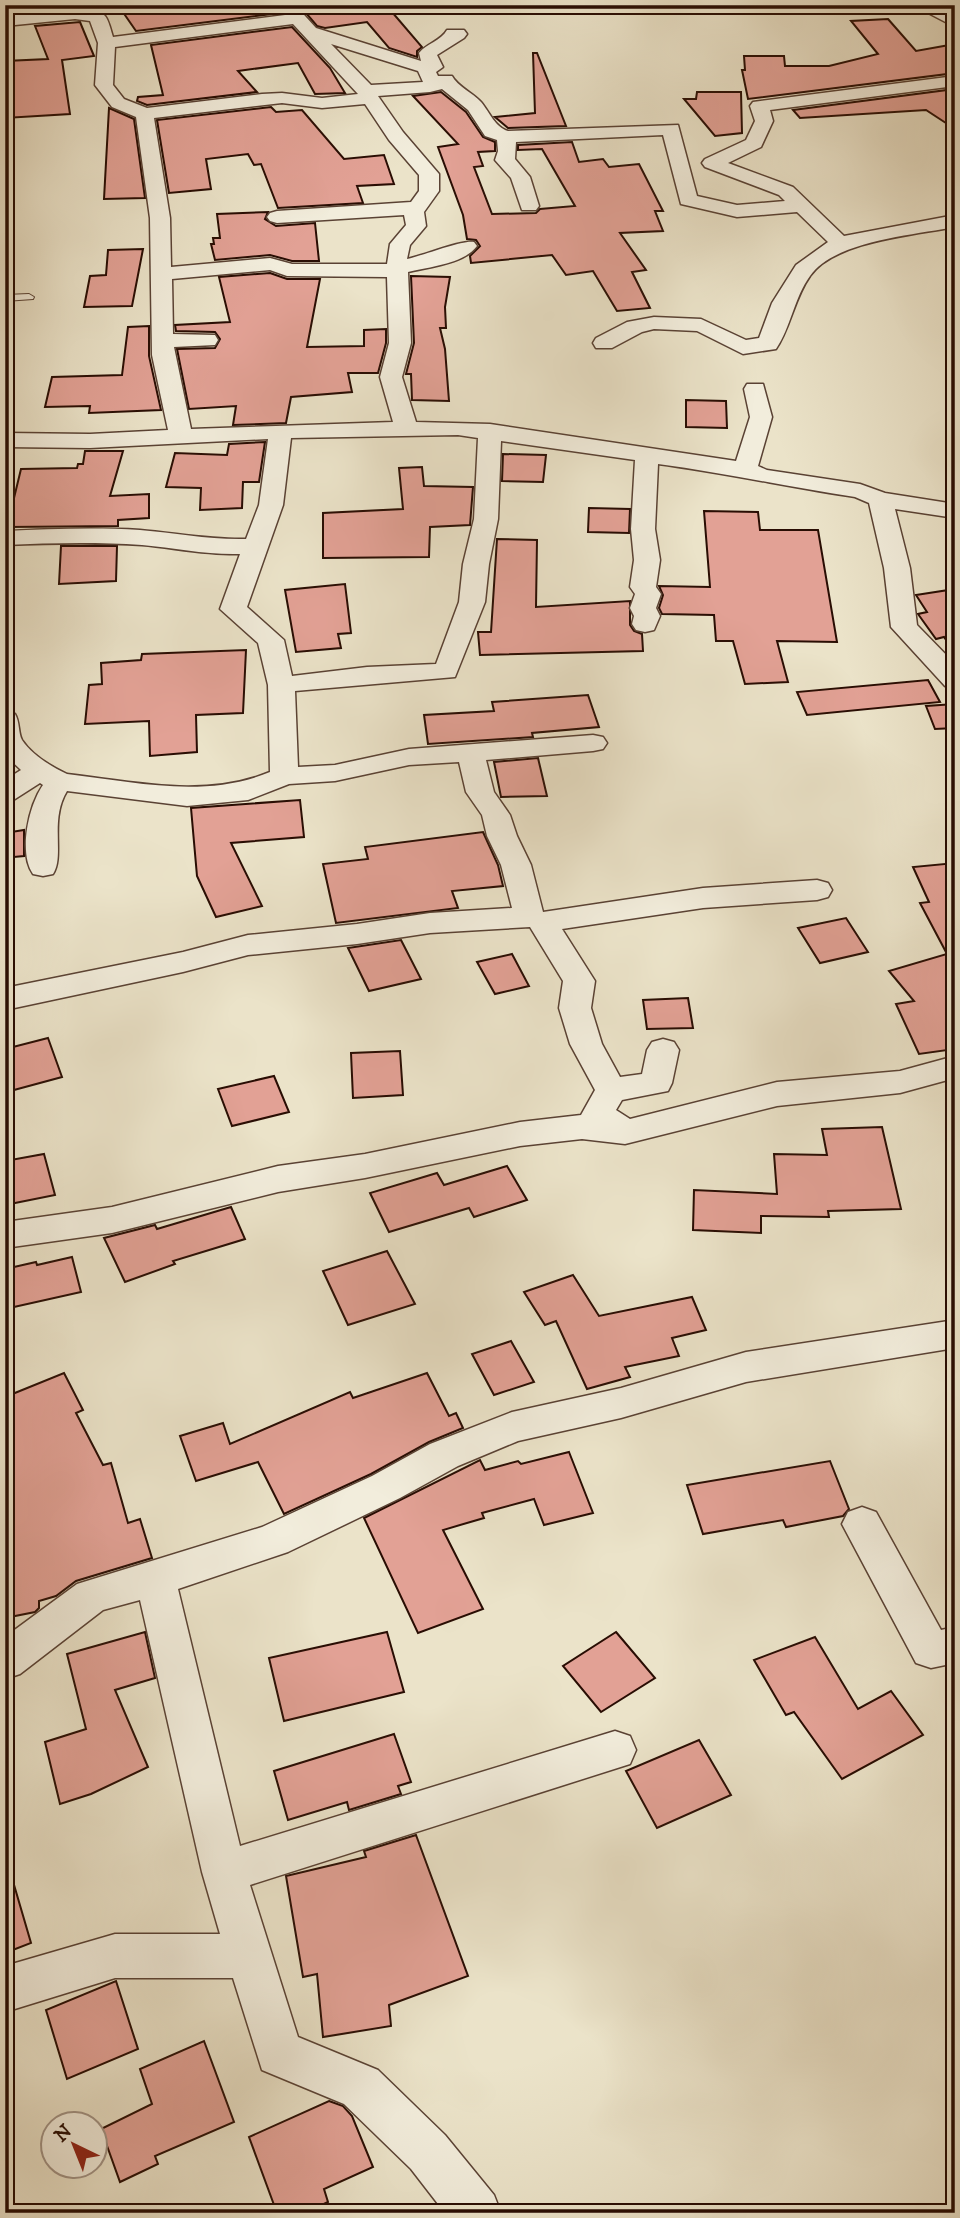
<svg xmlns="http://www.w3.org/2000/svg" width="960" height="2218" font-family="'IM FELL DW Pica',serif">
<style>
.building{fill:#e2a195;stroke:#290d03;stroke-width:2}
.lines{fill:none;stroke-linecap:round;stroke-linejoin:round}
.service-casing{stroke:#5a4234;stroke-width:2}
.minor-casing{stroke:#5a4234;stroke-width:3}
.service{fill:#f2eddc;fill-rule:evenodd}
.minor{fill:#f2eddc;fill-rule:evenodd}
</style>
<rect width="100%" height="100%" fill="#ebe3c9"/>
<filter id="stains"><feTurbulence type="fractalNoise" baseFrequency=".00286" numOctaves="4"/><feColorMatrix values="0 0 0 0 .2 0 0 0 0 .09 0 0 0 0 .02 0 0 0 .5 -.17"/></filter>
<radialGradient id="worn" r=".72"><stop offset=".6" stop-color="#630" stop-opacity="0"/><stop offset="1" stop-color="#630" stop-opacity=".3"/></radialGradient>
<g class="building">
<polygon points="118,5 173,5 178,10 206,5 273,5 280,13 136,31"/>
<polygon points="386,5 422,47 417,51 417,57 389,48 367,22 325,28 317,26 300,6"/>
<polygon points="888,19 916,51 955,44 955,73 748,99 742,70 745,70 744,56 784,56 785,66 829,66 878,54 851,21"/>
<polygon points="80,22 94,56 62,60 70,114 5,118 5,61 48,59 35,26"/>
<polygon points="292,27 330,68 345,93 315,94 298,63 238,71 257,92 147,105 137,101 138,97 163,95 151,45"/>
<polygon points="533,53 537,53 566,126 508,128 495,117 535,113"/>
<polygon points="955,89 955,129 926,110 800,118 793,110"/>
<polygon points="441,92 466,112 483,137 495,142 495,151 478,152 483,166 474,167 492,214 536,213 540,209 575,206 542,149 518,150 518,145 572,142 579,162 603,159 609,167 639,164 663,211 655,211 663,231 620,233 646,270 632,272 650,308 617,311 593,271 566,275 552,255 471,263 470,256 480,246 476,240 467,239 463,215 438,147 458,144 413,96"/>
<polygon points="697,92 741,92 742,133 715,136 684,99 696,99"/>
<polygon points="271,107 276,112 302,110 344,159 384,155 394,184 357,186 363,203 278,208 261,164 254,165 248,154 206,159 211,189 169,193 157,120"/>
<polygon points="109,108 134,119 145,198 104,199"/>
<polygon points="268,212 265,219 276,226 315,223 319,261 292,261 270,255 215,260 211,244 214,244 213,238 220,238 217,214"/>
<polygon points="143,249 132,306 84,307 90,276 106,275 108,250"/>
<polygon points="270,273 287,279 320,279 307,347 364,346 364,330 386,329 386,343 378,373 348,373 352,392 291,397 286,423 233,425 236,406 189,409 177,349 215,348 220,339 215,332 176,331 175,325 230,322 219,277"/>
<polygon points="411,276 450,277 445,307 446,328 440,328 445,349 449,401 412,400 411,374 406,374 414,343"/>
<polygon points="149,326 149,356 161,410 89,413 90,406 45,407 52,377 122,375 128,327"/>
<polygon points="686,400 726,401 727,428 686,427"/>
<polygon points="265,442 259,482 243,482 242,508 200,510 201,488 166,487 175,453 227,455 229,444"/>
<polygon points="85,451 123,451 110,496 149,494 149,518 118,520 118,526 7,527 21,469 77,468 78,464 83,464"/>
<polygon points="503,454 546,455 543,482 502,481"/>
<polygon points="422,467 424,486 473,487 470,525 430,527 429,557 323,558 323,513 403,509 399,468"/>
<polygon points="589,508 630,509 629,533 588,532"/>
<polygon points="704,511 758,512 760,530 818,530 837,642 777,641 788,682 745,684 733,641 716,641 714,615 662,614 659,608 663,595 659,586 710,587"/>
<polygon points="497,539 537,540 536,607 630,601 630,625 634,631 642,634 643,651 480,655 478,632 491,632"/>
<polygon points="61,546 117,546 116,581 59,584"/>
<polygon points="345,584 351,633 338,634 341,648 296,652 285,590"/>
<polygon points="955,589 955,653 944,637 936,639 918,614 927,612 916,595"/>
<polygon points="246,650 243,713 196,715 197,752 150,756 149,721 85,724 89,685 102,684 101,663 141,660 142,654"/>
<polygon points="928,680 940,702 807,715 797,692"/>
<polygon points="588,695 599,727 532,733 533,737 428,744 424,715 494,711 492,702"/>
<polygon points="955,704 955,728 935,729 926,706"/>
<polygon points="538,758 547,796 501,797 494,762"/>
<polygon points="300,800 304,837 231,843 262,906 216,917 197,876 191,808"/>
<polygon points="24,830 24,856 14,857 11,832"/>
<polygon points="483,832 498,865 503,886 452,891 458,908 336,923 323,864 368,859 365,847"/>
<polygon points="955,863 955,1049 919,1054 896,1004 914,1001 889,971 947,954 920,903 929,902 913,867"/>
<polygon points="846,918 868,952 820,963 798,928"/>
<polygon points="401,940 421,979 369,991 348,948"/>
<polygon points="512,954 529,986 495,994 477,962"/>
<polygon points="688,998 693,1028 647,1029 643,1000"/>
<polygon points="48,1038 62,1077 14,1090 5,1063 5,1049"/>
<polygon points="400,1051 403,1095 353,1098 351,1053"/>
<polygon points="274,1076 289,1112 232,1126 218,1089"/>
<polygon points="882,1127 901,1209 828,1211 829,1217 761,1216 761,1233 693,1230 694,1190 777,1194 774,1154 827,1155 822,1129"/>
<polygon points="44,1154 55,1195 5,1205 5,1161"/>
<polygon points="507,1166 527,1200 474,1217 469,1208 389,1232 370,1193 437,1173 444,1185"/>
<polygon points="231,1207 245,1239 173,1261 175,1264 125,1282 104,1238 155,1225 157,1229"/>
<polygon points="387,1251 415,1304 348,1325 323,1271"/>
<polygon points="72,1257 81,1292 5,1309 5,1269 36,1262 37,1265"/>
<polygon points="573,1275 599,1316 692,1297 706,1330 672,1338 679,1356 625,1367 630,1377 587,1389 556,1321 545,1325 524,1292"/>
<polygon points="511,1341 534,1382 494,1395 472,1354"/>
<polygon points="64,1373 83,1410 76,1413 103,1465 111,1463 128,1523 140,1519 152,1558 76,1581 56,1596 39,1601 39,1608 35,1612 5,1618 5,1397"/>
<polygon points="427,1373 449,1416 456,1413 463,1428 429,1442 371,1474 284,1514 258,1462 196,1481 180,1436 223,1423 230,1444 350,1392 353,1398"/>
<polygon points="569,1452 593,1513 544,1525 534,1499 482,1513 484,1518 443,1530 483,1609 418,1633 364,1518 480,1460 485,1470 518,1461 521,1464"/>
<polygon points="830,1461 849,1509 843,1516 786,1527 783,1520 703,1534 687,1485"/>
<polygon points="145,1632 155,1678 115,1690 148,1767 91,1794 60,1804 45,1742 86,1729 67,1654"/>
<polygon points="387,1632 404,1692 284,1721 269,1658"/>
<polygon points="616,1632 655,1678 601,1712 563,1666"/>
<polygon points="815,1637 858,1709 891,1691 923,1735 842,1779 794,1712 786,1715 754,1660"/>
<polygon points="394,1734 411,1782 398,1786 401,1794 349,1810 347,1802 288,1820 274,1771"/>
<polygon points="699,1740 731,1795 657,1828 626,1771"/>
<polygon points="416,1835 468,1976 389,2005 391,2026 323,2037 317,1974 303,1977 286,1876 366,1857 364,1851"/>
<polygon points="5,1878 12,1878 31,1943 5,1953"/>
<polygon points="116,1981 138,2049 67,2079 46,2010"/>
<polygon points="204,2041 234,2122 155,2156 158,2164 120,2182 101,2129 152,2104 140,2069"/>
<polygon points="329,2101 343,2106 352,2116 373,2167 324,2189 328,2202 305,2213 277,2213 249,2137"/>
</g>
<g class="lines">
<g class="service-casing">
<polygon id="service" points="29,294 34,297 33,299 5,301 5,295"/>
</g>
<g class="minor-casing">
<g id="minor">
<path d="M 277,5 L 295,5 L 316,28 L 421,61 L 419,53 C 427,43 441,41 447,30 L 464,30 L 467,34 L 464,38 L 437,55 L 443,67 L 436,72 L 438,76 L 452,76 C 457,86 473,93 481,102 C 490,113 495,127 508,131 L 678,125 L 697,196 L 737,205 L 785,201 L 779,195 L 705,167 L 702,163 L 705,159 L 746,140 L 755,121 L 750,106 L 753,102 L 955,76 L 955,86 L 770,110 L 773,121 L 761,147 L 728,163 L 793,187 L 844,236 L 955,215 L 955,227 C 914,235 834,241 810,276 C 794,298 791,327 776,349 L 743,354 L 697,331 L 654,329 L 642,332 L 612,348 L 596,348 L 593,343 L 596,338 L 627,322 L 654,317 L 701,319 L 746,340 L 759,338 L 772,303 L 796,265 L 828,242 L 797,212 L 737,217 L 681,204 L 663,135 L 516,142 L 515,159 L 530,177 L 539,206 L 536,210 L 522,210 L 511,178 L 495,160 L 498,151 L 497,140 L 485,136 L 468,110 L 442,89 L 430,92 L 378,96 L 403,132 L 439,174 L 439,191 L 424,212 L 426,226 L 410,245 L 407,259 C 422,256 464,239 474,242 L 477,246 C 464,264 428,267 408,272 L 411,343 L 402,377 L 416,422 L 490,424 L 736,461 L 750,417 L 744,389 L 747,384 L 763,384 L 772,417 L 758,466 L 767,470 L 860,484 L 885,493 L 955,504 L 955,518 L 895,509 L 910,568 L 917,625 L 955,664 L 955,688 L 945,686 L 891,627 L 884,568 L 869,503 L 855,497 C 789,487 725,473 658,464 L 655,529 L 660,560 L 656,587 L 661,594 L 656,608 L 660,616 L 654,630 L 645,632 L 636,630 L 632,624 L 634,616 L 630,608 L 635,594 L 630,587 L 634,560 L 631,529 L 635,460 L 501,441 L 498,519 L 489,564 L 485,602 L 455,677 L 295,691 L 298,767 L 335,765 L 409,749 L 593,735 L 603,737 L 607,743 L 603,749 L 593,751 L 486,760 L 494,792 L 510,815 L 517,836 L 531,865 L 543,912 L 703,888 L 817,880 L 828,883 L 832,890 L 828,897 L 817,900 L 703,908 L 562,929 L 595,981 L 591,1008 L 602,1044 L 620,1077 L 642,1074 L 647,1050 L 652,1042 L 663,1039 L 674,1042 L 679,1050 L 672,1083 L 668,1091 L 622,1100 L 616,1110 L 630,1119 L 777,1082 L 900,1071 L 955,1056 L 955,1078 L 900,1093 L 777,1106 L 625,1144 L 582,1139 L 520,1146 L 365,1178 L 278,1192 L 112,1233 L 5,1248 L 5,1222 L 112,1207 L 278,1166 L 365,1154 L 520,1122 L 581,1115 L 595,1090 L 570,1044 L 559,1008 L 563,981 L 530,927 L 430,933 L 357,944 L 248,955 L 183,972 L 5,1010 L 5,988 L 183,952 L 248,935 L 357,924 L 430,913 L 512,908 L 501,865 L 487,836 L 482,815 L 466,792 L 459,762 L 409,765 L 335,781 L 289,784 L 248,800 L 187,806 L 67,791 C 49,820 65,856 53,874 L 43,876 L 33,874 C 18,852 29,805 43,785 L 40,783 L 15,799 L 5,802 L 5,780 L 21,770 L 5,755 L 5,712 L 15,714 C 20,722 18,733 22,740 C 32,755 52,767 67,774 C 135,782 205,799 270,772 L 268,685 L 258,643 L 220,609 L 240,554 C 206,555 175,548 142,545 C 96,542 51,543 5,545 L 5,531 C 50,529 95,527 140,530 C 176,533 210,540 246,539 L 259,505 L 268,439 L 90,448 L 5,447 L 5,433 L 90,434 L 168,430 L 152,355 L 150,218 L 136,117 L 112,107 L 95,85 L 98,43 L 90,21 L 75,19 L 5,26 L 5,16 C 23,14 94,2 105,16 C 109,21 111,31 113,37 L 285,15 ZM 293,24 L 358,94 L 322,98 L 282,93 L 262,94 L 147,108 L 124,99 L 113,85 L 115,47 ZM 331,44 L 418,71 L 423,82 L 371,85 ZM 282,103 L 322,108 L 365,104 L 389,140 L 419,175 L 419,191 L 411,202 L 277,211 L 270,213 L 267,217 L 270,221 L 277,223 L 404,215 L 406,225 L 390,244 L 387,264 L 292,264 L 270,258 L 171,267 L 170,218 L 154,118 ZM 270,270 L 287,276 L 387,277 L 389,343 L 380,377 L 393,422 L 191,429 L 174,347 L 215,345 L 218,340 L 215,335 L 173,334 L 172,279 ZM 458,435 L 478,438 L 474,519 L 463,564 L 459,602 L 436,664 L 367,667 L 292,676 L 284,640 L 247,607 L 283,505 L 291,438 Z"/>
<polygon points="913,5 935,5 955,15 955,27"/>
<polygon points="955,1320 955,1348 746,1382 621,1418 518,1441 458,1466 400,1498 288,1552 178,1589 240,1846 615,1731 630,1736 636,1750 630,1764 250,1885 298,2037 378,2070 445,2135 494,2195 501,2213 445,2213 411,2169 344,2104 262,2070 233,1978 115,1978 5,2012 5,1966 115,1934 220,1934 202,1872 140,1600 103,1610 20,1674 5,1679 5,1637 77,1584 262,1527 372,1476 430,1444 512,1412 621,1388 746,1352"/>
<polygon points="862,1507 876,1512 941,1630 955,1627 955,1663 931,1668 916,1663 842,1524 848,1512"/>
</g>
</g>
<use href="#service" class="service"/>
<use href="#minor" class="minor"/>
</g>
<rect width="960" height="2218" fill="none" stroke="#ebe3c9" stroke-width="28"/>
<rect x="7" y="7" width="946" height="2204" fill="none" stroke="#290d03" stroke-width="3.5"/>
<rect x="14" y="14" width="932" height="2190" fill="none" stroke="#290d03" stroke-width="2"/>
<g transform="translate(74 2145) rotate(317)"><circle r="33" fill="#f2eddc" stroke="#a29385" stroke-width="2"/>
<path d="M0-5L12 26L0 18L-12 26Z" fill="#8f2418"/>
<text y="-10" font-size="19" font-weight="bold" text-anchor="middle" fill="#290d03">N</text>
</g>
<rect width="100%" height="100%" filter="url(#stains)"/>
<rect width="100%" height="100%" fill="url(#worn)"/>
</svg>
